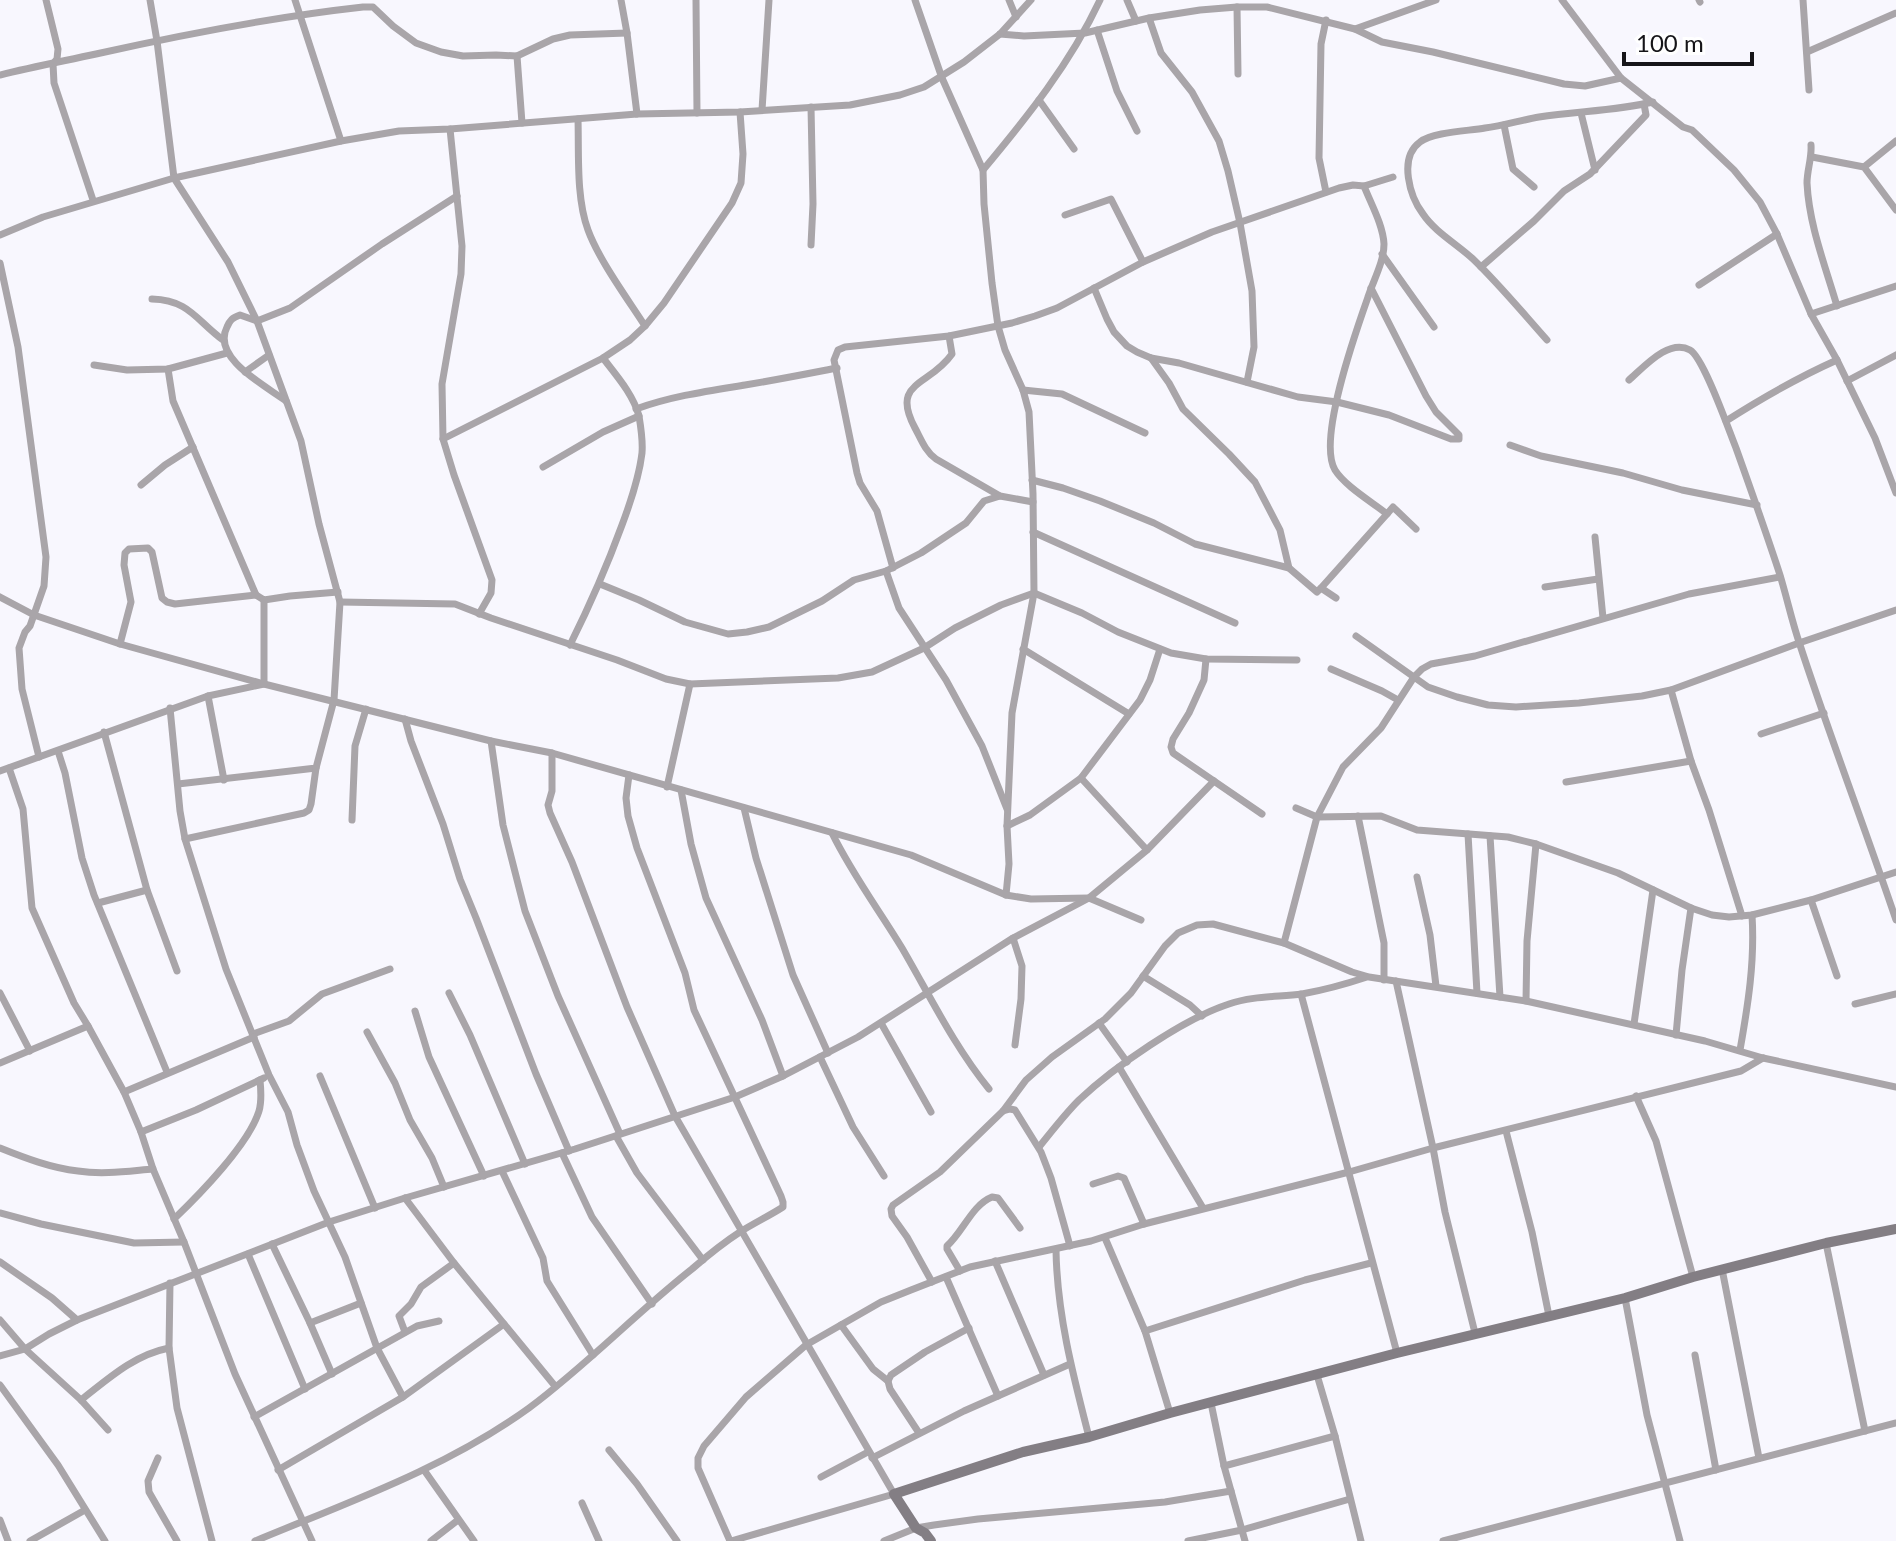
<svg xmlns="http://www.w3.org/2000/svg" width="1896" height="1541" font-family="Lato,sans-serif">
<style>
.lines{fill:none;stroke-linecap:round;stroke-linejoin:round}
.street{stroke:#a9a5a9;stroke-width:7}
.secondary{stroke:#837e84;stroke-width:10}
</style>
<rect width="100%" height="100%" fill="#f8f7fe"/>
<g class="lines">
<g class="street">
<polyline points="46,0 58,49 57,59 53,64 54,83 93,200"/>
<polyline points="150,0 157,41 174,178 228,262 257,321 301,441 319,524 340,602 334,700 316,768 178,784"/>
<polyline points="295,0 341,141"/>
<polyline points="621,0 627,33 637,114"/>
<polyline points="696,0 697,113"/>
<polyline points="915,0 942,78 983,170 984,204 992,283 998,326 1005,350 1023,390 1029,412 1033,494 1034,593 1012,713 1007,826 1009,864 1006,895"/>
<polyline points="1009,0 1016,17"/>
<polyline points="1127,0 1136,21"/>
<polyline points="1562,0 1621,78 1683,127 1692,130 1734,170 1760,202 1777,234 1811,314 1837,360 1875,438 1896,493"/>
<polyline points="1699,0 1700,2"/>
<polyline points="1803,0 1809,90"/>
<polyline points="1237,7 1238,74"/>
<polyline points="1149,18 1161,53 1192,92 1219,141 1228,171 1240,223 1252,291 1254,347 1247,382"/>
<polyline points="1355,29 1436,0"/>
<polyline points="1097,30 1117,91 1137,131"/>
<polyline points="1000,34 1024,36 1085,33 1149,18 1200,10 1237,7 1267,7 1355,29 1382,42 1433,52 1564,84 1585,86 1621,78"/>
<polyline points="1807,52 1896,13"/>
<polyline points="517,56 522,123"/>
<path d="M 0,75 C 32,67 64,61 96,54 C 185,34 273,17 363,7 L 373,7 L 393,26 L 416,43 L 441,52 L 463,56 L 496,55 L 517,56 L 553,39 L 570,35 L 627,33"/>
<polyline points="1039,100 1074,149"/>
<polyline points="762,110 769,0"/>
<polyline points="1581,113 1595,170"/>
<path d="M 578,119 C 579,153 576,198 588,230 C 599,260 627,298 645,326"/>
<polyline points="1504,125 1513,169 1534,187"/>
<polyline points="450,129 462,246 461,274 442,384 443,439 454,475 492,580 491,593 479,614"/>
<path d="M 1811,145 C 1812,158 1807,170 1807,183 C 1809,225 1825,265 1837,306"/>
<polyline points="1812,157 1864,167 1896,210"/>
<polyline points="1864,167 1896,141"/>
<path d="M 983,170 C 1028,116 1070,64 1100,0"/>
<polyline points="1326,192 1319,158 1321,44 1326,20"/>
<polyline points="1065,215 1111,199 1143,262"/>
<polyline points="0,235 43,217 174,178 341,141 399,131 450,129 637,114 740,112 850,105 900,95 924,87 964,62 1000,34 1031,0"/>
<polyline points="811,245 813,204 811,107"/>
<polyline points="1382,254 1434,327"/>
<polyline points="0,263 18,347 46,557 44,586 30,626 25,632 19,648 22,689 39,757"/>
<polyline points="1481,267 1534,221 1564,191 1590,174 1646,115 1644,104"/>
<polyline points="1699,285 1777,234"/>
<polyline points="1094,288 1107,319 1114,332 1127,346 1137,352 1151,358 1179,363 1298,397 1337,402 1389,415 1451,439 1459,439 1459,435 1436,412 1426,396 1371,288"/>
<path d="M 152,299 C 189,300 196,320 223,340"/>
<polyline points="1811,314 1896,286"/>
<path d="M 949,336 L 952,354 C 929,387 890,381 915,428 C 921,439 925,451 936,459 L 1000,496 L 1033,502"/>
<path d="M 1547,340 C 1522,312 1499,284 1473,259 C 1457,244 1435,232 1423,214 C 1410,197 1398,158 1420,142 C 1433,132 1468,131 1485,128 C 1503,126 1521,120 1539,117 C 1577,111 1615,111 1653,102"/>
<polyline points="1151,358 1169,383 1183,409 1229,454 1255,482 1280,530 1289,568"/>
<polyline points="94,365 127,370 168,369 227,353"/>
<polyline points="168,369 173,401 256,595 264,600 290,596 338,592"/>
<polyline points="245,372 269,355"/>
<path d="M 1629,380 C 1644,367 1669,338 1690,350 C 1704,358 1729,431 1736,448 C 1751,490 1766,532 1780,575 C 1787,598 1792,622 1800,645 C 1830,737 1865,828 1896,920"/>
<polyline points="1847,381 1896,355"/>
<polyline points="1023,390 1062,394 1145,433"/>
<path d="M 286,401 C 266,386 211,358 227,327 C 230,320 232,318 240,315 L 257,321 L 290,308 L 382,244 L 457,196"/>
<path d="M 636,409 C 672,396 708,391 745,385 C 776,380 806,374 837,368"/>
<path d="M 1726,421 C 1762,398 1799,377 1837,360"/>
<polyline points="443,439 603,358 630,340 645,326 664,303 732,203 741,183 743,154 740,112"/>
<polyline points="1510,445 1541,456 1623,473 1682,490 1757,505"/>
<polyline points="543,467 603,432 639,416"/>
<polyline points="1032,480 1063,488 1100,501 1154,523 1195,544 1289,568 1317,592 1321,588 1336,598"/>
<polyline points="141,485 165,465 193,447"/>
<polyline points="1387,514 1393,507 1416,529"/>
<polyline points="1033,532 1235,623"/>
<polyline points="1595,537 1603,618"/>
<polyline points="893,568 877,511 860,483 857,473 834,360 838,350 845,347 949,336 1012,323 1035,316 1057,308 1143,262 1212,232 1339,188 1353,185 1364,186 1393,177"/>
<polyline points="886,571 899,608 946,680 982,746 1007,809"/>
<polyline points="600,584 639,600 685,622 728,634 747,632 769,627 822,601 854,580 886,571 921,553 966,523 984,501 1000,496"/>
<polyline points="1545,587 1598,579"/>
<path d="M 1321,588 L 1387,514 C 1372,502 1345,486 1335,470 C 1317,440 1356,331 1368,297 C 1373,281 1384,262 1384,244 C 1383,225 1371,204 1364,186"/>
<polyline points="0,597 34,615 120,644 264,684 491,741 552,753 911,855 1006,895 1031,899 1089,898 1141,920"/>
<polyline points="340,602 455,604 491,618 617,660 666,679 690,684 838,678 872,672 924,648 955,628 1001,605 1034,593 1082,613 1118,632 1171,653 1206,659 1297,660"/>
<polyline points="1356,636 1428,687 1457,697 1488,705 1516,707 1579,703 1642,696 1671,690 1799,643 1896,610"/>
<polyline points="120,644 131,602 124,565 125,553 129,549 148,548 152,552 162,598 167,602 175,604 256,595"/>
<path d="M 570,645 C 590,605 607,566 622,525 C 631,501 639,478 642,453 C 643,441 641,428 639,416 C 633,394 616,375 603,358"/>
<polyline points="1023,649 1129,714"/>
<polyline points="1206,659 1204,680 1189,713 1173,739 1171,747 1173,753 1262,814"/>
<polyline points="1331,669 1382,691 1398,700"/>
<polyline points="1671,690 1691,761 1709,810 1742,916"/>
<polyline points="208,696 224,780"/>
<polyline points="170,708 180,811 185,839 226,969 269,1075 288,1112 297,1145 314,1191 345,1257 377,1348 403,1397"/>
<polyline points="405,719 411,741 443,824 460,879 476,918 536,1074 569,1151"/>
<polyline points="104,732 147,890 177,971"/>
<polyline points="1761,734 1824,713"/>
<polyline points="491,741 503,825 525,911 558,996 620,1134"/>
<polyline points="58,751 65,773 82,858 94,895 167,1072"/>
<polyline points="552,753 552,791 548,805 550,813 572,862 627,1007 675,1116 894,1494 731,1541"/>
<polyline points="9,768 23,809 32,908 74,1003 88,1026 124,1092 141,1132 153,1169 184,1242 235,1374 312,1541"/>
<polyline points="0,771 208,696 264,684 264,600"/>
<polyline points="1081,778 1147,850"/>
<polyline points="1566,782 1691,761"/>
<polyline points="667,787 690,684"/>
<polyline points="681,790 691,844 706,898 762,1020 783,1076"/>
<polyline points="744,808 756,858 793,975 828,1053"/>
<polyline points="1296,808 1317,817 1381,816 1417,830 1508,837 1536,844 1618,873 1691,908 1712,915 1729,917 1752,915 1811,900 1896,872"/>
<polyline points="1358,816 1384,943 1384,980"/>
<polyline points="352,820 355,746 366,709"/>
<polyline points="1007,826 1030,815 1081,778 1140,700 1150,680 1160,649"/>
<path d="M 832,833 C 852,874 879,910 902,948 C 930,996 954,1046 989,1089"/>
<polyline points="1468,834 1477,993"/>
<polyline points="1490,836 1500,997"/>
<polyline points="185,839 304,813 309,810 311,804 316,768"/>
<polyline points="1417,877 1430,935 1436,986"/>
<polyline points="1811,900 1837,976"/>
<polyline points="98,903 147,890"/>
<polyline points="1013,938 1022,966 1021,999 1015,1045"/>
<polyline points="1284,943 1317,817 1343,767 1381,728 1414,677 1422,669 1431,664 1475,656 1689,594 1780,577"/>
<polyline points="1143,976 1190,1005 1202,1016"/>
<polyline points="1396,981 1433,1148 1445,1212 1475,1333"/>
<polyline points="0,993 30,1051"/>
<polyline points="449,993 470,1035 525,1164"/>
<polyline points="1301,994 1397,1353"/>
<polyline points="1526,1001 1527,941 1536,844"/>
<polyline points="1855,1004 1896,994"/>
<polyline points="415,1011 429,1057 484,1176"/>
<polyline points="881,1023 931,1112"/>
<polyline points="1099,1023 1127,1062"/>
<polyline points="1634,1024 1653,890"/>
<polyline points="367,1032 395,1083 410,1120 432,1158 444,1187"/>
<polyline points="253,1034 289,1021 322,994 390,969"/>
<polyline points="1676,1035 1682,970 1691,908"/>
<path d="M 1740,1050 C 1748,1005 1755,961 1752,915"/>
<polyline points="820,1057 853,1127 884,1176"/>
<polyline points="0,1063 88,1026"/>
<polyline points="1119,1067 1203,1208"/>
<polyline points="320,1076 375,1208"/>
<polyline points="124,1092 254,1037"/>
<polyline points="1636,1096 1656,1141 1693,1277"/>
<polyline points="1003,1111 1026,1080 1052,1057 1105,1019 1131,993 1165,946 1178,933 1197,925 1213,924 1284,943 1352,972 1369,977 1526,1001 1705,1041 1763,1058 1896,1087"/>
<polyline points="1506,1131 1532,1232 1549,1316"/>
<polyline points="141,1132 196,1110 264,1078"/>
<polyline points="616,1136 637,1173 703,1260"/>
<path d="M 1039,1147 C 1052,1131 1065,1114 1079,1100 C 1114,1067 1183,1019 1229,1004 C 1252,996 1277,997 1302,994 C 1324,990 1346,984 1367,977"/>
<path d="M 0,1148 C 25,1158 51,1168 78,1171 C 103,1175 129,1171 153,1169"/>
<polyline points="562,1153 592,1217 652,1304"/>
<polyline points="502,1171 543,1258 547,1281 593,1355"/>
<polyline points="1093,1184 1118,1176 1124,1178 1144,1224"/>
<polyline points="405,1198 454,1263 555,1386"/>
<polyline points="0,1213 41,1224 134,1243 184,1242"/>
<path d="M 174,1219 C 199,1195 249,1144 259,1111 C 262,1101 261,1090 260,1080"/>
<polyline points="1105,1238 1145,1331 1170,1413"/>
<polyline points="1826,1243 1865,1431"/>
<polyline points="272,1244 310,1323 332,1374"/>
<path d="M 1056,1250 C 1057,1314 1073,1375 1089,1437"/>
<polyline points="248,1254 305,1389"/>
<polyline points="995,1261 1044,1375"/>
<polyline points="0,1262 52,1298 77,1320"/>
<polyline points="1722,1269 1759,1458"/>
<path d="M 960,1271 L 947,1249 L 947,1246 C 963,1232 972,1205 992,1197 L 998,1198 L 1020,1228"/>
<polyline points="946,1277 998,1396"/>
<polyline points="932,1282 907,1237 892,1216 891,1209 893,1205 940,1172 1003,1111 1010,1109 1015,1110 1041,1152 1051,1178 1070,1246"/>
<polyline points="170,1283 169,1348 177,1408 212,1541"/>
<polyline points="1625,1298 1647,1415 1680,1541"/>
<polyline points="0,1320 25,1349 81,1400 108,1430"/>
<polyline points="310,1323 361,1303"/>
<polyline points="841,1325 873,1369 888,1381"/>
<polyline points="1145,1331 1305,1280 1371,1263"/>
<polyline points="405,1332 399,1316 411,1304 421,1287 454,1263"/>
<polyline points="1695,1355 1716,1470"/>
<polyline points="0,1356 25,1349 49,1334 77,1320 329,1222 405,1198 575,1149 735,1097 783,1076 858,1037 1013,938 1089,898 1147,850 1214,781"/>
<polyline points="1317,1375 1335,1436 1361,1541"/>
<polyline points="0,1385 58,1465 105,1541"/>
<path d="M 81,1400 C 109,1378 134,1355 169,1348"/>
<polyline points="1211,1403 1224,1466 1245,1541"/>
<polyline points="254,1417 417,1326 439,1321"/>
<polyline points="919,1433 890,1389 888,1381 891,1375 925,1352 969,1328"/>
<polyline points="609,1450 637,1484 677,1541"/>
<polyline points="158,1458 148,1481 149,1492 177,1541"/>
<polyline points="872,1458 964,1411 1070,1364"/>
<polyline points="1224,1466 1335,1436"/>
<polyline points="278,1470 403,1397 504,1324"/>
<polyline points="424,1470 474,1541"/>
<polyline points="821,1477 868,1452"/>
<polyline points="582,1503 599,1541"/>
<polyline points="0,1520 8,1541"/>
<polyline points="30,1541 85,1510"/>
<path d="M 255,1541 C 349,1502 446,1468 529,1408 C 587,1365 636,1313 692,1269 C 707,1256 723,1243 740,1232 C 754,1223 769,1216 783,1207 L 783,1202 L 781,1196 L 694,1010 L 685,973 L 637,848 L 628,816 L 626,798 L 629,775"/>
<polyline points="431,1541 458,1520"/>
<polyline points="730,1541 698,1468 698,1458 704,1446 746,1397 806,1345 881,1302 911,1290 970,1267 1091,1241 1144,1224 1349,1172 1433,1148 1741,1071 1763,1058"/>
<polyline points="884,1541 916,1528 934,1525 978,1519 1165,1502 1231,1491"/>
<polyline points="1188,1541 1242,1530 1350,1499"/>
<polyline points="1443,1541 1896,1423"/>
</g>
<polyline class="secondary" points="931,1541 925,1533 916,1528 894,1494 1023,1452 1089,1437 1170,1413 1397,1353 1625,1298 1693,1277 1826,1243 1896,1229"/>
</g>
<path d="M1624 52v12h128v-12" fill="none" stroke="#161519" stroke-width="4"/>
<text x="1636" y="52" font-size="24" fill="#161519" stroke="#ffffff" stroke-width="6" paint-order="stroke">100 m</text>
</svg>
